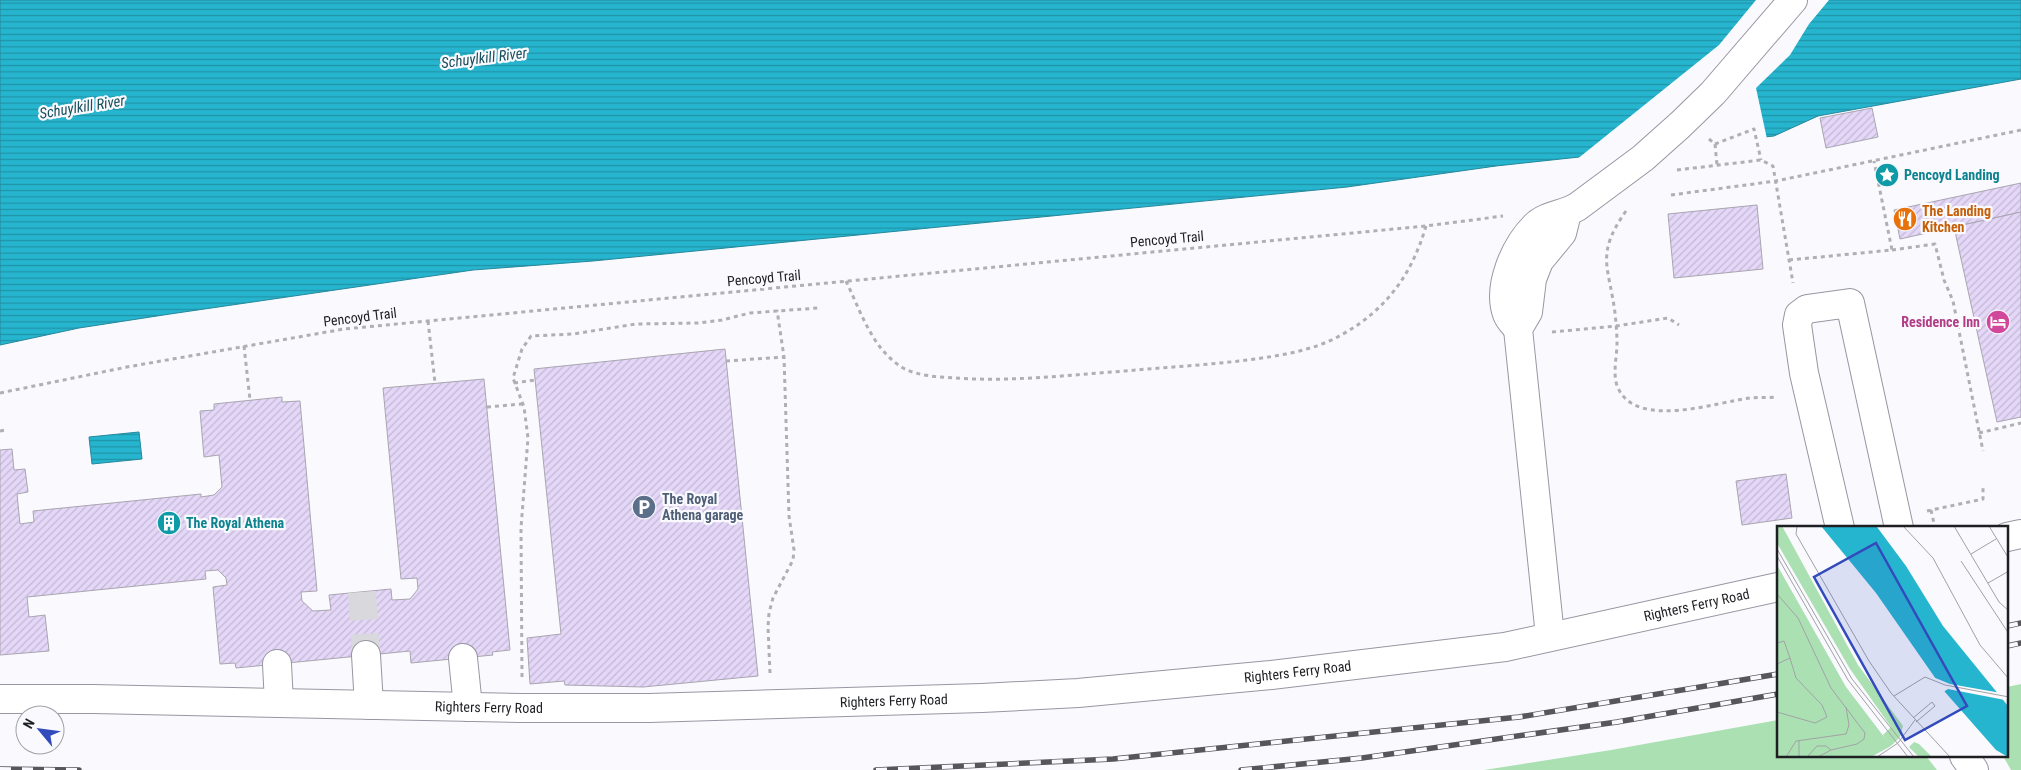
<svg xmlns="http://www.w3.org/2000/svg" width="2021" height="770" font-family="'Roboto Condensed',sans-serif">
<style>
.green{fill:#abe1b2}
.water{fill:url(#water-rules);stroke:#24889b;fill-rule:evenodd}
.pier{fill:#f9f9fe;fill-rule:evenodd}
.building{fill:url(#building-hatch);stroke:#a9a5b0}
.lines{fill:none;stroke-linecap:round;stroke-linejoin:round}
.minor-tunnel{stroke:#d8d8dd;stroke-width:28;stroke-dasharray:28 14;stroke-linecap:butt}
.minor-casing{stroke:#9697a2;stroke-width:30}
.path{stroke:#afafb4;stroke-width:3;stroke-dasharray:4 4;stroke-linecap:butt}
.minor{stroke:#fff;stroke-width:28}
.rail-casing{stroke:#56565b;stroke-width:5.5}
.rail{stroke:#f9f9fe;stroke-width:4;stroke-dasharray:11;stroke-linecap:butt}
.labels{text-anchor:middle;dominant-baseline:central;stroke-width:4.5;stroke-linejoin:round;paint-order:stroke}
.culture-label{font-size:14px;font-weight:bold;fill:#0d838f;stroke:#f9f9fe;text-anchor:start}
.food-label{font-size:14px;font-weight:bold;fill:#c56008;stroke:#f9f9fe;text-anchor:start}
.street-label{font-size:14px;fill:#1e1f23;stroke:#f9f9fe}
.hotel-label{font-size:14px;font-weight:bold;fill:#b23c85;stroke:#f9f9fe;text-anchor:end}
.service-label{font-size:14px;font-weight:bold;fill:#4e5e75;stroke:#f9f9fe;text-anchor:start}
.water-label{font-size:15px;font-style:italic;fill:#18505b;stroke:#f9f9fe}
.inset-road{fill:none;stroke:#a1a2a6;stroke-width:1}
.view{fill:#324abb;fill-opacity:0.15;stroke:#324abb;stroke-width:2.5}
.inset-edge{fill:none;stroke:#1e1f23;stroke-width:2.5}
</style>
<defs>
<pattern id="water-rules" width="6" height="5" patternUnits="userSpaceOnUse" patternTransform="scale(1.25)"><rect width="6" height="5" fill="#26b5cf"/><path d="M0 2.5h6" fill="none" stroke="#2093a8"/></pattern>
<pattern id="building-hatch" width="6" height="6" patternUnits="userSpaceOnUse" patternTransform="scale(1.25)"><rect width="6" height="6" fill="#e4d7f8"/><path d="M-1 1l2-2M0 6l6-6M5 7l2-2" fill="none" stroke="#c3b8d4"/></pattern>
</defs>
<rect width="100%" height="100%" fill="#f9f9fe"/>
<g class="green">
<polygon points="2021,684 2021,770 2011,770 2003,756 2007,756 2007,687"/>
<polygon points="1778,720 1778,756 1926,756 1937,770 1484,770 1611,750"/>
</g>
<g class="water">
<path d="M 0,0 L 2021,0 L 2021,79 L 1818,116 L 1774,136 L 1496,166 L 1347,187 L 593,261 L 473,270 L 170,314 L 79,328 L 0,345 ZM 1800,25 L 1802,36 L 1726,52 L 1723,41 Z"/>
<polygon points="139,432 142,459 92,464 89,437"/>
</g>
<path class="pier" d="M 1756,0 L 1829,0 L 1809,24 L 1790,55 L 1756,88 L 1767,139 L 1576,160 L 1719,45 ZM 1798,28 L 1799,34 L 1727,49 L 1726,43 Z"/>
<g class="building">
<polygon points="1872,108 1878,137 1826,148 1820,118"/>
<polygon points="2021,183 2021,212 1900,239 1894,210"/>
<polygon points="1757,205 1763,269 1674,278 1668,214"/>
<polygon points="2021,212 2021,417 1997,422 1954,227"/>
<polygon points="725,349 758,676 643,687 565,685 564,681 530,684 527,638 561,634 534,369"/>
<polygon points="484,379 510,650 492,652 493,655 411,663 410,651 236,668 235,663 220,664 213,587 227,585 226,578 218,570 205,571 206,579 27,597 29,617 45,615 49,651 0,655 0,450 12,449 14,470 25,469 28,492 17,494 20,524 34,522 33,511 201,494 201,497 214,495 222,487 219,455 204,457 200,411 214,410 214,404 282,397 282,402 300,401 317,591 301,592 302,601 313,611 331,610 329,595 391,589 392,600 410,599 418,589 417,578 401,579 383,388"/>
<polygon points="1786,474 1792,518 1742,525 1736,481"/>
</g>
<g class="lines">
<polyline class="minor-tunnel" points="362,592 366,655"/>
<g class="minor-casing">
<g id="minor">
<path d="M 1518,329 C 1515,325 1509,320 1507,314 C 1497,286 1515,246 1535,226 C 1546,215 1563,215 1577,207 L 1643,158 L 1680,125 L 1713,93 L 1793,0"/>
<polyline points="1840,528 1804,373 1797,325 1799,315 1807,309 1850,303 1899,528"/>
<polyline points="2007,537 2021,534"/>
<polyline points="1550,636 1518,329 1528,312 1532,279 1539,261 1562,233 1567,213"/>
<polyline points="366,655 369,705"/>
<polyline points="463,658 468,707"/>
<polyline points="277,664 279,703"/>
<path id="s1" d="M 0,699 L 93,699 L 520,708 L 649,708 L 982,698 L 1078,693 L 1271,675 L 1505,647 L 1778,587"/>
<polyline points="1964,756 1974,770"/>
</g>
</g>
<g class="path">
<polyline points="1709,139 1715,144 1717,165"/>
<polyline points="1715,144 1754,129 1761,160"/>
<polyline points="1677,170 1761,160 1773,166 1793,283"/>
<polyline points="1671,195 1776,181 2021,130"/>
<path d="M 1626,211 C 1595,255 1609,266 1615,313 C 1616,323 1617,333 1617,343 C 1617,357 1612,375 1618,388 C 1637,430 1717,402 1750,398 C 1759,397 1768,398 1777,397"/>
<polyline points="1892,250 1935,244 1944,280 1953,301 1983,451"/>
<polyline points="1789,260 1892,250 1874,161"/>
<path d="M 846,281 C 861,312 872,349 903,368 C 918,376 938,377 955,378 C 1012,382 1068,375 1125,371 C 1178,366 1233,364 1286,354 C 1306,350 1326,344 1343,334 C 1387,309 1412,274 1426,226"/>
<polyline points="428,321 435,383"/>
<polyline points="1552,332 1616,326 1668,318 1679,325"/>
<polyline points="244,346 250,400"/>
<polyline points="726,361 784,357"/>
<polyline points="514,383 535,380"/>
<polyline points="0,393 127,367 344,329 1426,226 1503,216"/>
<polyline points="487,407 522,404"/>
<polyline points="0,431 5,430"/>
<polyline points="1979,433 2021,423"/>
<polyline points="1931,510 1935,528"/>
<polyline points="1927,511 1983,499 1983,487"/>
<polyline points="770,673 768,627 769,613 773,598 793,560 794,550 789,516 784,357 777,310"/>
<polyline points="522,677 521,528 528,438 524,407 513,378 522,349 531,336 573,334 636,324 698,323 722,320 750,313 818,308"/>
</g>
<use href="#minor" class="minor"/>
<g class="rail-casing">
<g id="rail">
<polyline points="2007,626 2021,623"/>
<polyline points="2007,646 2021,643"/>
<polyline points="0,769 79,770"/>
<polyline points="876,770 1113,759 1519,717 1778,674"/>
<polyline points="1241,770 1362,758 1617,722 1778,694"/>
</g>
</g>
<use href="#rail" class="rail"/>
</g>
<defs>
<g id="sight-disc" transform="scale(1.25)"><circle r="9.5" fill="#0f9aa8" stroke="#f9f9fe"/><path d="M0-6L1.8-2.2L6-1.7L2.9 1.2L3.7 5.4L0 3.3L-3.7 5.4L-2.9 1.2L-6-1.7L-1.8-2.2Z" fill="#fff"/></g>
<g id="restaurant-disc" transform="scale(1.25)"><circle r="9.5" fill="#e8710a" stroke="#f9f9fe"/><path d="M-5-6h1v4h1v-4h1v4h1v-4h1v5L-1.5 .5V6h-2V.5L-5-1ZM5-6V6H3V1.5H1.5Q1.5-4 5-6Z" fill="#fff"/></g>
<g id="hotel-disc" transform="scale(1.25)"><circle r="9.5" fill="#d1479c" stroke="#f9f9fe"/><path d="M-6-4.5h1.5V1H6V5H4.5V3h-9V5H-6ZM-4 0a1.8 1.8 0 1 1 3.6 0ZM.5 0V-2.5h3Q6-2.5 6 0Z" fill="#fff"/></g>
<g id="parking-disc" transform="scale(1.25)"><circle r="9.5" fill="#5c6f8a" stroke="#f9f9fe"/><path d="M-3.5-5.5H1a3.5 3.5 0 0 1 0 7H-1V5.5H-3.5ZM-1-3.4V-.6H.8a1.4 1.4 0 0 0 0-2.8Z" fill="#fff"/></g>
<g id="building-disc" transform="scale(1.25)"><circle r="9.5" fill="#0f9aa8" stroke="#f9f9fe"/><path d="M-4-6H4V6H1V3H-1V6H-4ZM-2.5-4.3h1.7v1.8h-1.7ZM.8-4.3h1.7v1.8H.8ZM-2.5-1h1.7V.8h-1.7ZM.8-1h1.7V.8H.8Z" fill="#fff"/></g>
</defs>
<g fill-rule="evenodd">
<use href="#sight-disc" x="1887" y="175"/>
<use href="#restaurant-disc" x="1905" y="219"/>
<use href="#hotel-disc" x="1998" y="322"/>
<use href="#parking-disc" x="644" y="507"/>
<use href="#building-disc" x="169" y="523"/>
</g>
<g class="labels">
<g class="culture-label">
<text x="1904" y="175">Pencoyd Landing</text>
<text x="186" y="523">The Royal Athena</text>
</g>
<g class="food-label">
<text x="1922" y="211">The Landing<tspan x="1922" dy="16">Kitchen</tspan></text>
</g>
<g class="street-label">
<text transform="translate(1167 239) rotate(-5)">Pencoyd Trail</text>
<text transform="translate(764 278) rotate(-5)">Pencoyd Trail</text>
<text transform="translate(360 317) rotate(-7)">Pencoyd Trail</text>
<text stroke="none"><textPath href="#s1" startOffset="1704">Righters Ferry Road</textPath></text>
<text stroke="none"><textPath href="#s1" startOffset="1299">Righters Ferry Road</textPath></text>
<text stroke="none"><textPath href="#s1" startOffset="894">Righters Ferry Road</textPath></text>
<text stroke="none"><textPath href="#s1" startOffset="489">Righters Ferry Road</textPath></text>
</g>
<g class="hotel-label">
<text x="1980" y="322">Residence Inn</text>
</g>
<g class="service-label">
<text x="662" y="499">The Royal<tspan x="662" dy="16">Athena garage</tspan></text>
</g>
<g class="water-label">
<text transform="translate(484 58) rotate(-7)">Schuylkill River</text>
<text transform="translate(82 107) rotate(-9)">Schuylkill River</text>
</g>
</g>
<g transform="translate(1777 526)">
<rect width="231" height="231" fill="#f9f9fe"/>
<path d="M 0,0 L 5,0 L 10,9 L 81,139 L 126,200 L 123,211 L 115,219 L 103,224 L 111,217 L 106,209 L 114,201 L 73,143 L 0,17 ZM 137,216 L 142,218 L 155,231 L 142,231 L 132,221 Z" fill="#abe1b2"/>
<path d="M 0,39 L 69,161 L 114,220 L 94,231 L 0,231 Z" fill="#abe1b2"/>
<path d="M 44,0 L 100,1 L 129,40 L 166,100 L 231,180 L 231,231 L 219,224 L 168,166 L 99,67 Z" fill="#26b5cf"/>
<path d="M 156,151 L 173,158 L 224,167 L 228,174 L 171,163 L 165,167 Z" fill="#f9f9fe"/>
<path class="inset-road" d="M 20,0 L 19,8 L 92,135 L 114,167 L 173,231M 126,0 L 156,32 L 203,119 L 232,153M 177,0 L 222,76 L 232,85M 212,0 L 232,33M 0,23 L 75,153 L 137,231M 194,28 L 219,13M 0,30 L 71,154 L 131,231M 184,35 L 232,108M 211,57 L 232,45M 0,68 L 21,92 L 54,162 L 88,207 L 87,213 L 80,218 L 54,224 L 41,231M 0,117 L 7,115 L 13,132 L 0,138M 117,170 L 148,151 L 168,159 L 232,171M 0,186 L 38,197 L 50,191 L 45,179 L 19,152 L 13,132M 136,192 L 155,176 L 158,180 L 139,196M 22,214 L 22,231M 9,231 L 19,215 L 69,208 L 72,199 L 69,181M 30,231 L 40,220 L 49,220 L 54,224M 100,231 L 121,217 L 138,194"/>
<path class="view" d="M 99,17 L 190,180 L 128,214 L 37,51 Z"/>
<rect width="231" height="231" class="inset-edge"/>
</g>
<g transform="translate(40 730) rotate(299)"><circle r="24" fill="#f9f9fe" stroke="#a1a2a6"/>
<path d="M0-4L9 19L0 12L-9 19Z" fill="#324abb"/>
<text y="-8" font-size="14" font-weight="bold" text-anchor="middle" fill="#1e1f23">N</text>
</g>
</svg>
